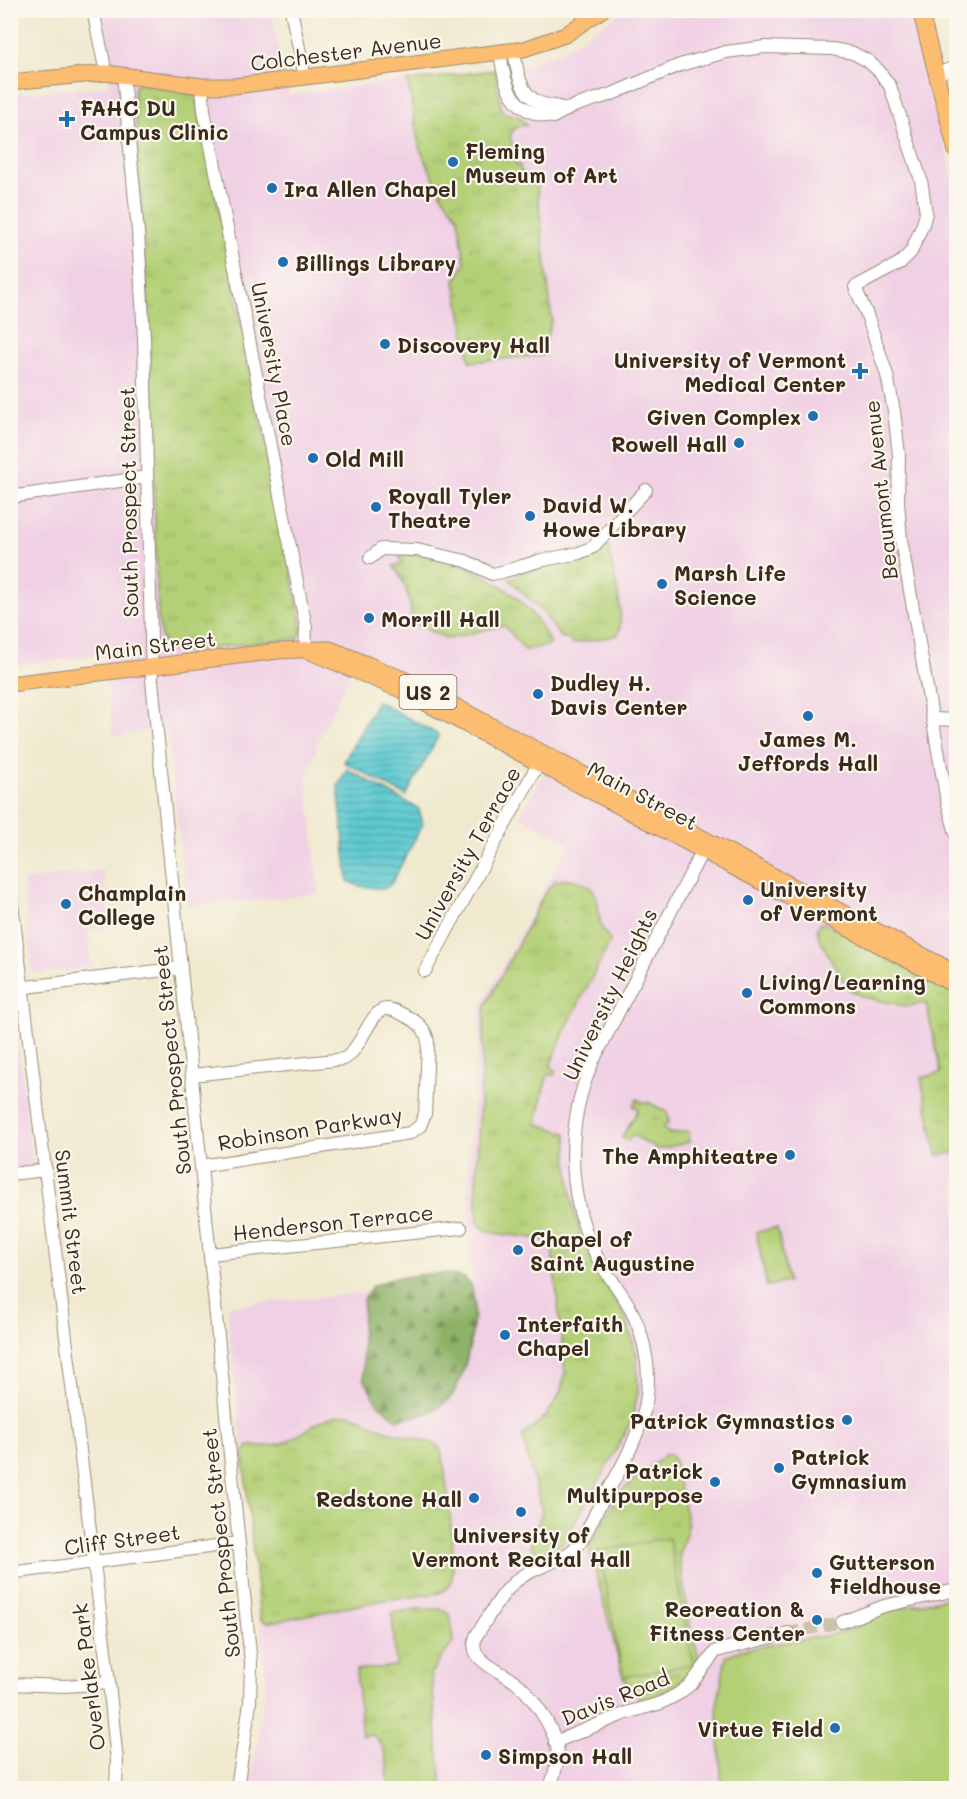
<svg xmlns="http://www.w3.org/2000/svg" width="967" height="1799" font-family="Mali,sans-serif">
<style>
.built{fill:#f0d0e4}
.grass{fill:url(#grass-tufts);stroke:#777d4a;stroke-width:1.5}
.forest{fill:url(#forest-firs);stroke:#646e42;stroke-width:1.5}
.pitch{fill:#b3d076;stroke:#777d4a;stroke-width:1.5}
.water{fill:url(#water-rules);stroke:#4c7a78;stroke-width:1.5}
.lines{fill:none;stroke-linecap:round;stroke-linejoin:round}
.minor-tunnel{stroke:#ccc3ac;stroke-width:12;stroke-dasharray:12 6;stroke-linecap:butt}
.minor-casing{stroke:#968a76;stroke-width:14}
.major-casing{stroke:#968a76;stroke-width:17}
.minor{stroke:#fff;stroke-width:12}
.major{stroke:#fcbd6f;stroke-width:15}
.poi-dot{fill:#1f6fb2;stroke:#fbf7ec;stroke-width:2}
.labels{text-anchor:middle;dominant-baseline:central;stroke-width:4.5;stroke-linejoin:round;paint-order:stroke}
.shield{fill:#fbf7ec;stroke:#75685c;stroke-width:1.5}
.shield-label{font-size:20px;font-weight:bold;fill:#3b2a1e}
.street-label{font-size:21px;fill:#3b2a1e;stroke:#fbf7ec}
.poi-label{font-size:21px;font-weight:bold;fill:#3b2a1e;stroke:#fbf7ec;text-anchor:start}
</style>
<defs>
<pattern id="grass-tufts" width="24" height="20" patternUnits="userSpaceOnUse" patternTransform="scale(1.5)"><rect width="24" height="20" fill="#b3d076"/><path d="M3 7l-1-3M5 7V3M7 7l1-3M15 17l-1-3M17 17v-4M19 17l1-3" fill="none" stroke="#9bb366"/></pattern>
<pattern id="forest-firs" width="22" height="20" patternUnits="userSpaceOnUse" patternTransform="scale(1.5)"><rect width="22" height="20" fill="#8eb267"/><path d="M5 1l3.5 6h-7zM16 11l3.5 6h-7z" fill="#759154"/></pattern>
<pattern id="water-rules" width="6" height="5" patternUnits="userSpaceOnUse" patternTransform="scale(1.5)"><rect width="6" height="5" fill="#5dcad1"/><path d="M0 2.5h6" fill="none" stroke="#4ea4a9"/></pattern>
</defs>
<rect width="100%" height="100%" fill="#fbf7ec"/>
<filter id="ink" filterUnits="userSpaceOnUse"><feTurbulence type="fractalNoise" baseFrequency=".0167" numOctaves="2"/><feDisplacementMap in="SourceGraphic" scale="12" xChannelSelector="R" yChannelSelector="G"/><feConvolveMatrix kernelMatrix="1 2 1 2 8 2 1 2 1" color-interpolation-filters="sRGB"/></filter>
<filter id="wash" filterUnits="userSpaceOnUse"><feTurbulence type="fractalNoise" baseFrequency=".008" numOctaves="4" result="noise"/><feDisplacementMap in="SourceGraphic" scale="24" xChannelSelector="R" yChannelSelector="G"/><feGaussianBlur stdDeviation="1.35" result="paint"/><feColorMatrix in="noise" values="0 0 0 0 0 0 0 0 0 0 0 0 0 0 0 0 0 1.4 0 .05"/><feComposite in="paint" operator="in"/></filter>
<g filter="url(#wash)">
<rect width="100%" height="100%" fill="#f0e9cf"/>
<g class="built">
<polygon points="102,11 271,11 289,95 528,64 563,51 624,11 909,11 956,190 956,1788 250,1788 266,1682 227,1306 474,1282 470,1248 468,1174 481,1006 569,844 520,816 556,753 360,654 321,734 307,776 319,894 187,906 167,729 113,736 104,654 11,666 10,94 109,86 111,57"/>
<polygon points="103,870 110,928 88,930 92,967 33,974 23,880"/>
<polygon points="13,998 32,1166 10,1169 10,999"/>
</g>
<g class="grass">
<polygon points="495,70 502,112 520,117 527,125 516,127 510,135 516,166 520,165 521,172 536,179 552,320 545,343 545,355 470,362 455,281 465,263 458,217 443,197 419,147 408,81"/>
<polygon points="139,84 190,93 196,98 302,625 300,636 298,638 180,652 167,649 161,637 158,620 148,305 134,94 135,86"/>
<path d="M 606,544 L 608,545 C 612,569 626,615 618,635 L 572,644 L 569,639 L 561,637 L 542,611 L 509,579 L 523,572 L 534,570 L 536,566 L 597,550 Z"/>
<path d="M 405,553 C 421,556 440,556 455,562 C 495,577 535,604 550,645 L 525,650 L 504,625 L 448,639 L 412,623 C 411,603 407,582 393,566 L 403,564 L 399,557 L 407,555 Z"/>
<path d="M 569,879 C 604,886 595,899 601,925 C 603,932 608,936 610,942 L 564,1032 L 550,1067 L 556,1070 L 554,1075 L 548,1074 L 542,1096 L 537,1124 L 567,1133 L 568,1165 L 573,1205 L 580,1234 L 595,1268 L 625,1316 L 637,1355 L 638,1393 L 631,1421 L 612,1458 L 563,1543 L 539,1555 L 531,1546 L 529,1531 L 538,1524 L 542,1512 L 522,1435 C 545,1422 563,1398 565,1372 L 552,1248 L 550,1243 L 541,1239 L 493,1233 L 482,1228 L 478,1222 L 476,1181 L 485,1007 L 545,893 L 555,881 Z"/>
<polygon points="820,923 823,923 956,994 956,1153 937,1155 921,1078 941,1073 926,1003 905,1006 863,997 850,990 838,972 819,938 817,929"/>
<polygon points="637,1099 647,1104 648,1102 667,1112 669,1120 667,1121 668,1124 664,1126 664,1130 668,1131 668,1134 689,1131 690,1142 656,1150 655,1147 632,1135 628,1141 622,1137 638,1110 638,1108 633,1106"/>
<path d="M 350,1414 L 387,1431 L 435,1444 L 440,1449 L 443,1458 C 446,1481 459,1569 450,1584 C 447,1590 441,1592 435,1594 L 384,1600 L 267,1623 L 260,1619 L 243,1454 L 248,1446 C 260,1445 274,1448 286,1442 C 312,1430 318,1415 350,1414 Z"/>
<path d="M 670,1454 L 674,1460 L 688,1525 C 686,1537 680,1548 679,1560 L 692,1634 L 700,1662 C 684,1682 669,1692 644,1700 L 640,1699 L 623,1677 L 589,1547 L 619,1493 L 665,1455 Z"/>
<path d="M 416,1609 L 442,1609 L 450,1615 L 454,1641 L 431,1673 L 442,1788 L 388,1788 C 389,1772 387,1745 373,1735 L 362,1736 L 356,1670 L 396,1666 L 392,1613 Z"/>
</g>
<path class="forest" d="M 428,1274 L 448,1274 L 465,1278 C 467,1282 471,1286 472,1290 C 479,1315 466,1381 448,1400 C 434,1414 415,1417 397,1419 L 378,1404 L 364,1379 L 362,1340 L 363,1300 L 372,1286 L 394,1278 Z"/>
<g class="pitch">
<polygon points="777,1228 788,1282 767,1286 756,1232"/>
<polygon points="669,1538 693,1664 623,1677 599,1551"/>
<polygon points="956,1596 956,1788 722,1788 717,1706 726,1656 741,1650 846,1632 891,1610"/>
</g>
<g class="water">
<polygon points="377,701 439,735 406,796 344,762"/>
<polygon points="347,769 419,809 423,824 391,884 384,889 359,886 348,881 338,786"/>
</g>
</g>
<g filter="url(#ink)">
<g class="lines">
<polyline class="minor-tunnel" points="788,1633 842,1622"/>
<g class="minor-casing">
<g id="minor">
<polyline points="93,10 106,73"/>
<polyline points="291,10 305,77"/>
<path d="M 514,51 C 517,69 519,93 538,102 C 546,106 557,106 566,109"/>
<path d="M 500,52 C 505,89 512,113 553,117 L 574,106 L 612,94 L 680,65 L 726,52 L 765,47 L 832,49 L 853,53 L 868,61 L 879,71 L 890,86 L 921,180 L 926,213 L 923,224 L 911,252 L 900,263 L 855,287 L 867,315 L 887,375 L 894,411 L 899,455 L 898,501 L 901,540 L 946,796 L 956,834"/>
<polyline points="937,74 956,67"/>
<polyline points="123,75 138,232 144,339 152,681 251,1663 250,1703 237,1788"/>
<polyline points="202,86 204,110 225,218 306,627 305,650"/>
<polyline points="10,497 147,477"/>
<polyline points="370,558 381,549 417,550 466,561 492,574 502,572 539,561 579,553 593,547 646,490"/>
<polyline points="934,719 956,720"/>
<polyline points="10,888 109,1683 117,1761 116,1788"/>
<polyline points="425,971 542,757"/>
<polyline points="10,989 181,968"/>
<path d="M 192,1075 L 344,1059 C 361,1050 370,1010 386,1009 C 393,1008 401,1014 408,1017 C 419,1023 426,1029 428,1042 L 425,1114 L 420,1126 L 410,1133 L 201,1166"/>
<polyline points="10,1174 46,1170"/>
<polyline points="210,1254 461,1228"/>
<polyline points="10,1573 239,1543"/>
<polyline points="842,1622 884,1606 956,1590"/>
<polyline points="10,1684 65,1686 109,1683"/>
<polyline points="555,1742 626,1713 661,1703 678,1694 691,1684 716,1651 788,1633"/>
<path d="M 550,1788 C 554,1775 559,1761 557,1747 C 553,1727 531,1693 514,1681 C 503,1673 483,1665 476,1653 C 473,1647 474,1642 476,1636 C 488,1618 503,1589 520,1578 C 537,1566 561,1562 576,1547 C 585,1538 590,1524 596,1512 C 613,1482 632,1452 642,1418 C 654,1381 647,1338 628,1304 C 618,1287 605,1273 596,1255 C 566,1195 566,1121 593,1061 L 706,844"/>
</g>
</g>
<g class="major-casing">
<g id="major">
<polyline points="920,10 956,151"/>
<polyline points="10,82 106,73 202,86 235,86 524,49 565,35 602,10"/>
<polyline points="308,651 403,691 956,986"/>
<polyline points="10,684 278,651 321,649 330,649 340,653 408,681 956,973"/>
</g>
</g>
<use href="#minor" class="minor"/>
<use href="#major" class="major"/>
</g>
</g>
<g class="poi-dot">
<path d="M64 110h6v6h6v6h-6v6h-6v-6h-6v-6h6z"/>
<circle cx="453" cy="162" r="6"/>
<circle cx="272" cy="188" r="6"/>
<circle cx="283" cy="262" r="6"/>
<circle cx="385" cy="344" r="6"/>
<path d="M857 362h6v6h6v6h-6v6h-6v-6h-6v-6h6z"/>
<circle cx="813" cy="416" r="6"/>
<circle cx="739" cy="443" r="6"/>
<circle cx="313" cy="458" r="6"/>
<circle cx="376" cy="507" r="6"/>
<circle cx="530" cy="516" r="6"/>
<circle cx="662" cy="584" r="6"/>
<circle cx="369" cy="618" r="6"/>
<circle cx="538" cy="694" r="6"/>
<circle cx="808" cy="716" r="6"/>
<circle cx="748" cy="900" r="6"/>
<circle cx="66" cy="904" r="6"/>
<circle cx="747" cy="993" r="6"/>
<circle cx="790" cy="1155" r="6"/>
<circle cx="518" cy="1250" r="6"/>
<circle cx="505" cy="1335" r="6"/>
<circle cx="847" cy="1420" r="6"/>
<circle cx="779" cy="1468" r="6"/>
<circle cx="715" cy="1482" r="6"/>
<circle cx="474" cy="1498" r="6"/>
<circle cx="521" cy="1512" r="6"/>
<circle cx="817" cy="1573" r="6"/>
<circle cx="817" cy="1620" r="6"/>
<circle cx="835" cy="1728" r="6"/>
<circle cx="486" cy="1755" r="6"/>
</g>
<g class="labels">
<rect class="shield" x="399.5" y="675" width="57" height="34" rx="4.5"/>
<g class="shield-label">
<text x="428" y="692">US 2</text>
</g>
<g class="street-label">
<text transform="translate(346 51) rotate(-7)">Colchester Avenue</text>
<text transform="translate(275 364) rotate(79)">University Place</text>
<text transform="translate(880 490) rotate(-96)">Beaumont Avenue</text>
<text transform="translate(128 502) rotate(-91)">South Prospect Street</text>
<text transform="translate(155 645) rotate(-7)">Main Street</text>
<text transform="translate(643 795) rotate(28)">Main Street</text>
<text transform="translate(467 853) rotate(-61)">University Terrace</text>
<text transform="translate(609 994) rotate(-64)">University Heights</text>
<text transform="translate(171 1060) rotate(-96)">South Prospect Street</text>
<text transform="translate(310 1128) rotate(-9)">Robinson Parkway</text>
<text transform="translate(72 1222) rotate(83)">Summit Street</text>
<text transform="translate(333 1222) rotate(-6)">Henderson Terrace</text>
<text transform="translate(122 1539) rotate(-8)">Cliff Street</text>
<text transform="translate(220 1543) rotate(-96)">South Prospect Street</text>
<text transform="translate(88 1677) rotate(-97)">Overlake Park</text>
<text transform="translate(615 1697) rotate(-22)">Davis Road</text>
</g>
<g class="poi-label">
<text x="80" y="107">FAHC DU<tspan x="80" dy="24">Campus Clinic</tspan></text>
<text x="465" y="150">Fleming<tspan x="465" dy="24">Museum of Art</tspan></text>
<text x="284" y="188">Ira Allen Chapel</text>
<text x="295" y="262">Billings Library</text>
<text x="397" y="344">Discovery Hall</text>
<text x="846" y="359" text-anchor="end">University of Vermont<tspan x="846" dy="24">Medical Center</tspan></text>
<text x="801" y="416" text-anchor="end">Given Complex</text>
<text x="727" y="443" text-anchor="end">Rowell Hall</text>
<text x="325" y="458">Old Mill</text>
<text x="388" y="495">Royall Tyler<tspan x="388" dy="24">Theatre</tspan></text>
<text x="542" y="504">David W.<tspan x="542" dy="24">Howe Library</tspan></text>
<text x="674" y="572">Marsh Life<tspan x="674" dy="24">Science</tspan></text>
<text x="381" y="618">Morrill Hall</text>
<text x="550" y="682">Dudley H.<tspan x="550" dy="24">Davis Center</tspan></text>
<text x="808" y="738" text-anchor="middle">James M.<tspan x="808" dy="24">Jeffords Hall</tspan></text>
<text x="760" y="888">University<tspan x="760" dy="24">of Vermont</tspan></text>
<text x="78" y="892">Champlain<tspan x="78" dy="24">College</tspan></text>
<text x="759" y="981">Living/Learning<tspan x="759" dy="24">Commons</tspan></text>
<text x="778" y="1155" text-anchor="end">The Amphiteatre</text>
<text x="530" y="1238">Chapel of<tspan x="530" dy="24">Saint Augustine</tspan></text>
<text x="517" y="1323">Interfaith<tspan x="517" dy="24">Chapel</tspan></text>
<text x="835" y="1420" text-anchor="end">Patrick Gymnastics</text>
<text x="791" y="1456">Patrick<tspan x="791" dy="24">Gymnasium</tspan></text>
<text x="703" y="1470" text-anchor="end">Patrick<tspan x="703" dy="24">Multipurpose</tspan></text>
<text x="462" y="1498" text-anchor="end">Redstone Hall</text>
<text x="521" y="1534" text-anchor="middle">University of<tspan x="521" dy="24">Vermont Recital Hall</tspan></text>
<text x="829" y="1561">Gutterson<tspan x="829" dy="24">Fieldhouse</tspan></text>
<text x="805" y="1608" text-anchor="end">Recreation &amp;<tspan x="805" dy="24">Fitness Center</tspan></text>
<text x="823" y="1728" text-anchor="end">Virtue Field</text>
<text x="498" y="1755">Simpson Hall</text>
</g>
</g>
<rect width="967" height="1799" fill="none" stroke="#fbf7ec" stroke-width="36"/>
</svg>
